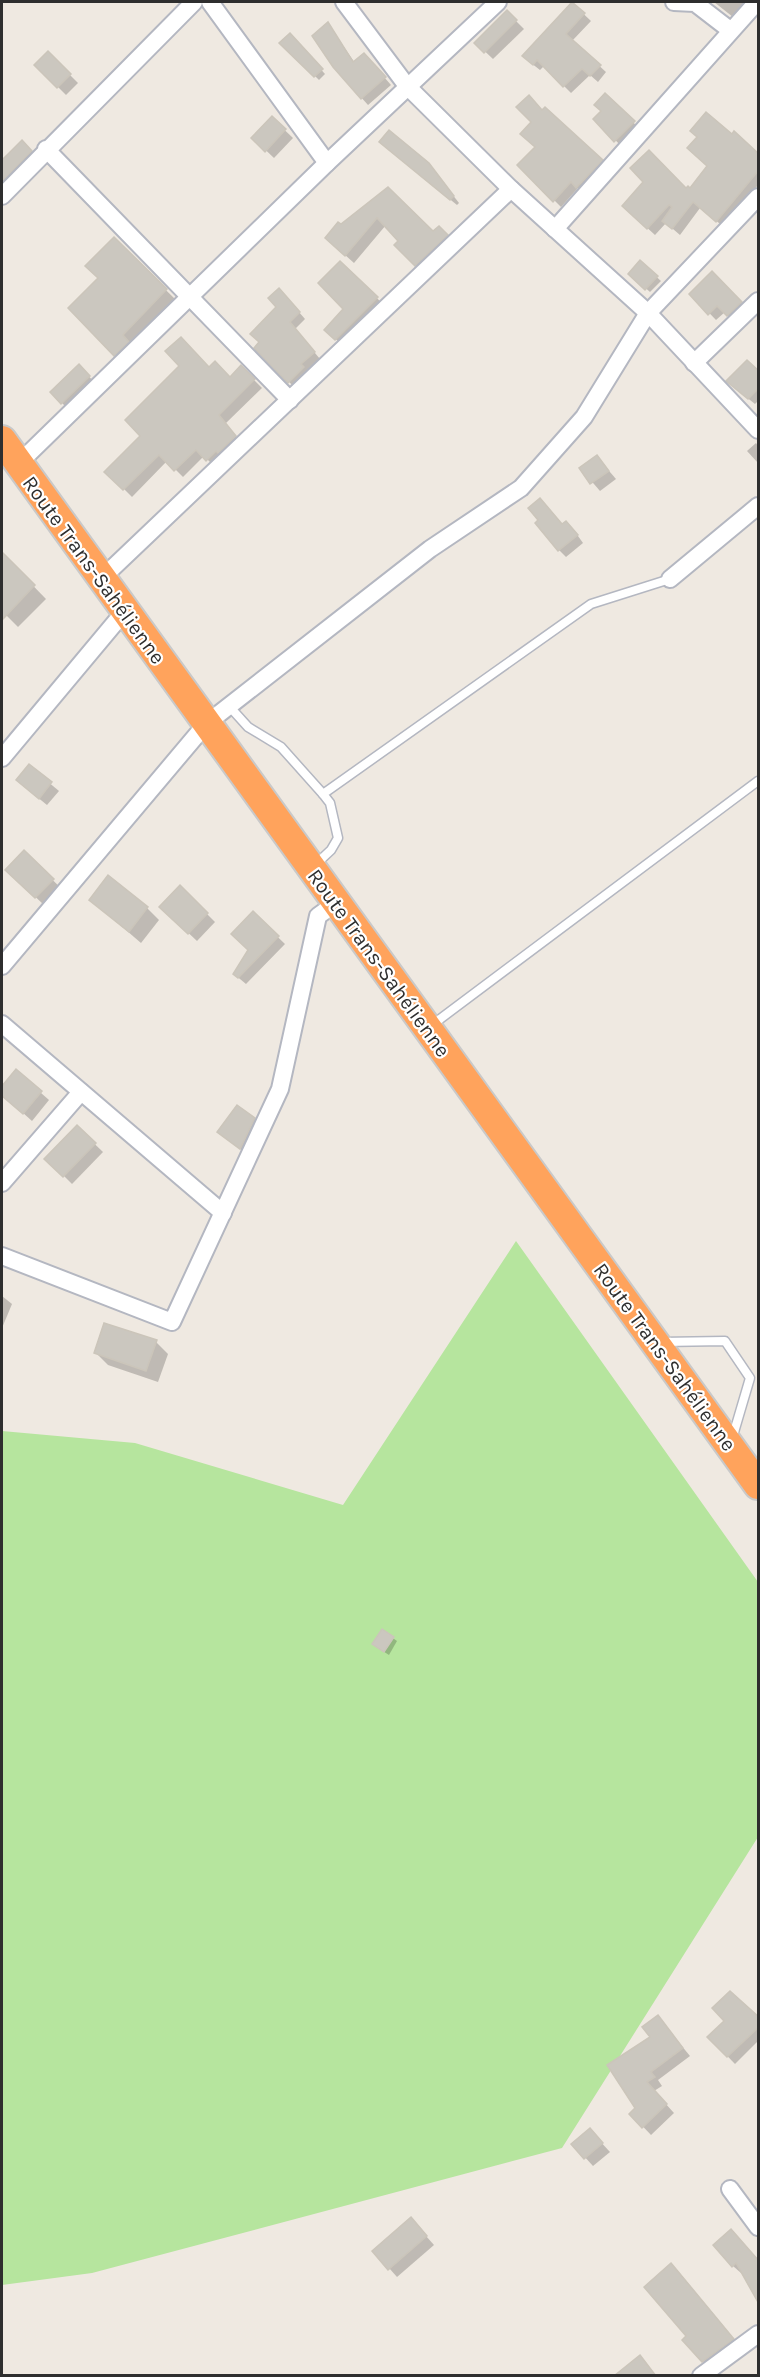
<svg xmlns="http://www.w3.org/2000/svg" width="760" height="2377" font-family="Karla,sans-serif">
<style>
.green{fill:#b6e59e}
.shadow{fill:#0003}
.building{fill:#cbc7bf;stroke:#cbc5ba;stroke-width:1.5}
.lines{fill:none;stroke-linecap:round;stroke-linejoin:round}
.lane-casing{stroke:#b4b7c1;stroke-width:11}
.street-casing{stroke:#b4b7c1;stroke-width:20}
.highway-casing{stroke:#c9c9c9;stroke-width:32}
.lane{stroke:#fff;stroke-width:8}
.street{stroke:#fff;stroke-width:16}
.highway{stroke:#ffa35c;stroke-width:28}
.labels{text-anchor:middle;dominant-baseline:central;stroke-width:4.5;stroke-linejoin:round;paint-order:stroke}
.street-label{font-size:21px;fill:#2e2e2e;stroke:#fff}
</style>
<rect width="100%" height="100%" fill="#efe9e1"/>
<polygon class="green" points="516,1241 758,1582 758,1837 562,2148 92,2273 2,2285 2,1431 135,1443 343,1505"/>
<g class="shadow">
<polygon points="714,2 754,2 738,21"/>
<polygon points="572,3 591,21 572,41 606,72 598,82 590,75 571,93 544,66 540,70 531,63"/>
<polygon points="507,12 524,29 493,59 476,43"/>
<polygon points="328,24 355,63 370,61 391,85 368,105 334,67"/>
<polygon points="290,35 325,74 319,80 282,43"/>
<polygon points="48,53 78,83 66,95 36,65"/>
<polygon points="605,95 641,130 623,148 595,119 603,112"/>
<polygon points="543,111 608,167 583,193 578,188 561,207 519,165 537,147"/>
<polygon points="272,118 293,138 274,158 253,138"/>
<polygon points="698,138 758,156 758,185 724,227 700,208 680,235 666,223 655,235 631,213 690,190 709,167"/>
<polygon points="22,142 39,160 2,197 2,162"/>
<polygon points="387,148 434,171 459,203 457,205"/>
<polygon points="388,189 433,233 439,228 454,244 424,273 396,245 400,241 386,225 354,263 335,246 341,226"/>
<polygon points="114,239 177,301 126,365 70,308 100,279"/>
<polygon points="640,262 661,281 650,292 630,274"/>
<polygon points="340,263 382,303 341,344 326,330 345,309"/>
<polygon points="712,273 747,310 734,322 725,312 716,320 691,294"/>
<polygon points="285,296 305,319 295,329 320,359 306,371 309,374 295,388 256,348 261,342"/>
<polygon points="79,366 97,385 70,411 52,393"/>
<polygon points="241,367 262,388 225,424 243,444 215,467 204,456 183,477 167,461 132,497 107,472 209,369 230,379"/>
<polygon points="758,373 758,401 755,404 735,388"/>
<polygon points="756,443 758,446 758,463 747,451"/>
<polygon points="597,457 616,479 600,491 581,469"/>
<polygon points="562,526 573,529 583,543 566,557 559,550"/>
<polygon points="8,560 46,599 18,627 2,611 2,566"/>
<polygon points="29,766 59,791 47,805 26,788"/>
<polygon points="24,853 61,888 44,905 7,870"/>
<polygon points="180,887 215,922 197,941 161,907"/>
<polygon points="91,900 147,908 159,920 141,943"/>
<polygon points="253,913 285,944 246,984 234,974 250,950"/>
<polygon points="16,1071 49,1100 32,1121 2,1094 2,1088"/>
<polygon points="254,1119 262,1127 249,1156 219,1132"/>
<polygon points="77,1127 103,1152 72,1184 47,1159"/>
<polygon points="2,1296 12,1304 2,1328"/>
<polygon points="156,1342 168,1354 158,1382 108,1365 96,1353"/>
<polygon points="383,1631 397,1641 389,1655 378,1648"/>
<polygon points="658,2017 690,2056 658,2080 662,2086 654,2091 674,2113 651,2135 631,2114 637,2108"/>
<polygon points="758,2020 758,2041 735,2064 709,2037"/>
<polygon points="597,2138 610,2152 593,2166 573,2144"/>
<polygon points="418,2227 434,2245 397,2277 374,2251"/>
<polygon points="739,2239 743,2272 741,2273 733,2266"/>
<polygon points="681,2275 743,2350 708,2366 697,2355 688,2336"/>
</g>
<g class="building">
<polygon points="572,2 585,13 566,34 601,65 590,76 582,69 563,87 537,60 533,65 522,56"/>
<polygon points="507,10 517,20 484,53 474,43"/>
<polygon points="328,22 353,62 364,53 386,77 361,99 333,67 312,36"/>
<polygon points="290,33 323,69 314,77 279,43"/>
<polygon points="48,51 71,74 57,88 34,65"/>
<polygon points="605,93 635,121 614,142 593,119 601,111 594,105"/>
<polygon points="529,95 542,110 545,107 603,160 576,188 571,182 553,202 517,165 535,147 520,134 531,122 516,107"/>
<polygon points="706,112 732,134 734,131 759,154 759,170 716,222 693,202 672,229 662,221 672,207 669,205 647,229 622,206 643,182 630,168 649,150 686,188 688,186 690,188 707,166 687,148 697,137 690,131"/>
<polygon points="272,116 286,129 265,152 251,138"/>
<polygon points="389,130 429,163 454,196 450,200 379,142"/>
<polygon points="22,140 32,151 2,182 2,160"/>
<polygon points="388,187 433,231 439,226 448,235 415,266 394,245 398,241 377,218 345,256 325,238 338,222 341,224"/>
<polygon points="114,237 167,289 123,335 129,342 114,356 68,308 98,278 85,266"/>
<polygon points="640,260 658,276 645,290 628,274"/>
<polygon points="340,261 378,297 335,340 324,330 343,309 318,283"/>
<polygon points="712,271 742,302 727,316 717,306 708,315 689,294"/>
<polygon points="279,288 300,312 290,322 315,352 301,364 304,367 288,383 254,348 259,342 250,334 276,307 268,298"/>
<polygon points="181,337 209,367 215,361 230,377 241,365 255,379 219,415 236,436 218,453 216,451 206,461 196,450 174,471 159,455 123,490 104,472 140,436 125,420 179,366 165,351"/>
<polygon points="747,360 759,371 759,388 748,399 726,381"/>
<polygon points="79,364 90,376 61,404 50,392"/>
<polygon points="597,455 609,471 590,484 579,468"/>
<polygon points="540,498 562,524 566,521 578,535 558,551 535,523 538,520 528,508"/>
<polygon points="2,552 35,585 2,620"/>
<polygon points="29,764 52,782 39,799 16,780"/>
<polygon points="24,850 54,879 35,898 5,870"/>
<polygon points="108,875 148,907 129,932 89,900"/>
<polygon points="180,885 208,913 188,934 159,907"/>
<polygon points="253,911 279,936 238,978 233,974 248,950 231,934"/>
<polygon points="16,1069 42,1091 23,1114 2,1096 2,1086"/>
<polygon points="237,1105 255,1118 240,1149 217,1132"/>
<polygon points="77,1125 96,1143 63,1177 44,1159"/>
<polygon points="104,1323 157,1340 146,1371 94,1353"/>
<polygon points="382,1629 394,1637 384,1652 372,1644"/>
<polygon points="730,1991 759,2017 759,2027 727,2057 707,2037 724,2021 712,2008"/>
<polygon points="658,2015 683,2048 651,2072 655,2077 647,2082 667,2104 642,2128 629,2114 635,2108 607,2065 650,2037 642,2027"/>
<polygon points="590,2128 603,2143 584,2159 571,2144"/>
<polygon points="411,2217 427,2236 388,2270 372,2251"/>
<polygon points="731,2229 759,2261 759,2304 736,2263 732,2267 713,2245"/>
<polygon points="671,2263 734,2339 702,2362 682,2340 686,2336 644,2287"/>
<polygon points="640,2355 656,2376 614,2376"/>
</g>
<g class="lines">
<g class="lane-casing">
<g id="lane">
<polyline points="229,706 248,727 281,747 323,794"/>
<polyline points="315,865 331,850 338,838 330,803 323,794 591,604 670,579"/>
<polyline points="432,1025 758,781"/>
<polyline points="661,1342 725,1341 750,1378 732,1439"/>
</g>
</g>
<g class="street-casing">
<g id="street">
<polyline points="210,2 327,163"/>
<polyline points="344,2 407,86 511,189 648,313 758,430"/>
<polyline points="674,2 695,3 730,30"/>
<polyline points="46,149 290,400"/>
<polyline points="2,196 194,2"/>
<polyline points="555,229 757,2"/>
<polyline points="694,363 758,301"/>
<polyline points="18,464 327,163 498,2"/>
<polyline points="101,579 511,189"/>
<polyline points="670,579 758,506"/>
<polyline points="2,758 124,612"/>
<polyline points="2,966 206,724 430,549 521,488 584,417 648,313 758,197"/>
<polyline points="2,1024 223,1213"/>
<polyline points="2,1183 81,1092"/>
<polyline points="2,1256 172,1322 280,1089 318,916 336,903"/>
<polyline points="730,2189 758,2227"/>
<polyline points="701,2376 758,2334"/>
</g>
</g>
<g class="highway-casing">
<polyline id="highway" points="2,440 758,1485"/>
</g>
<use href="#lane" class="lane"/>
<use href="#street" class="street"/>
<use href="#highway" class="highway"/>
</g>
<g class="labels">
<g class="street-label">
<text transform="translate(94 570) rotate(54)">Route Trans-Sahélienne</text>
<text transform="translate(379 963) rotate(54)">Route Trans-Sahélienne</text>
<text transform="translate(665 1357) rotate(54)">Route Trans-Sahélienne</text>
</g>
</g>
<rect width="760" height="2377" fill="none" stroke="#2e2e2e" stroke-width="6"/>
</svg>
